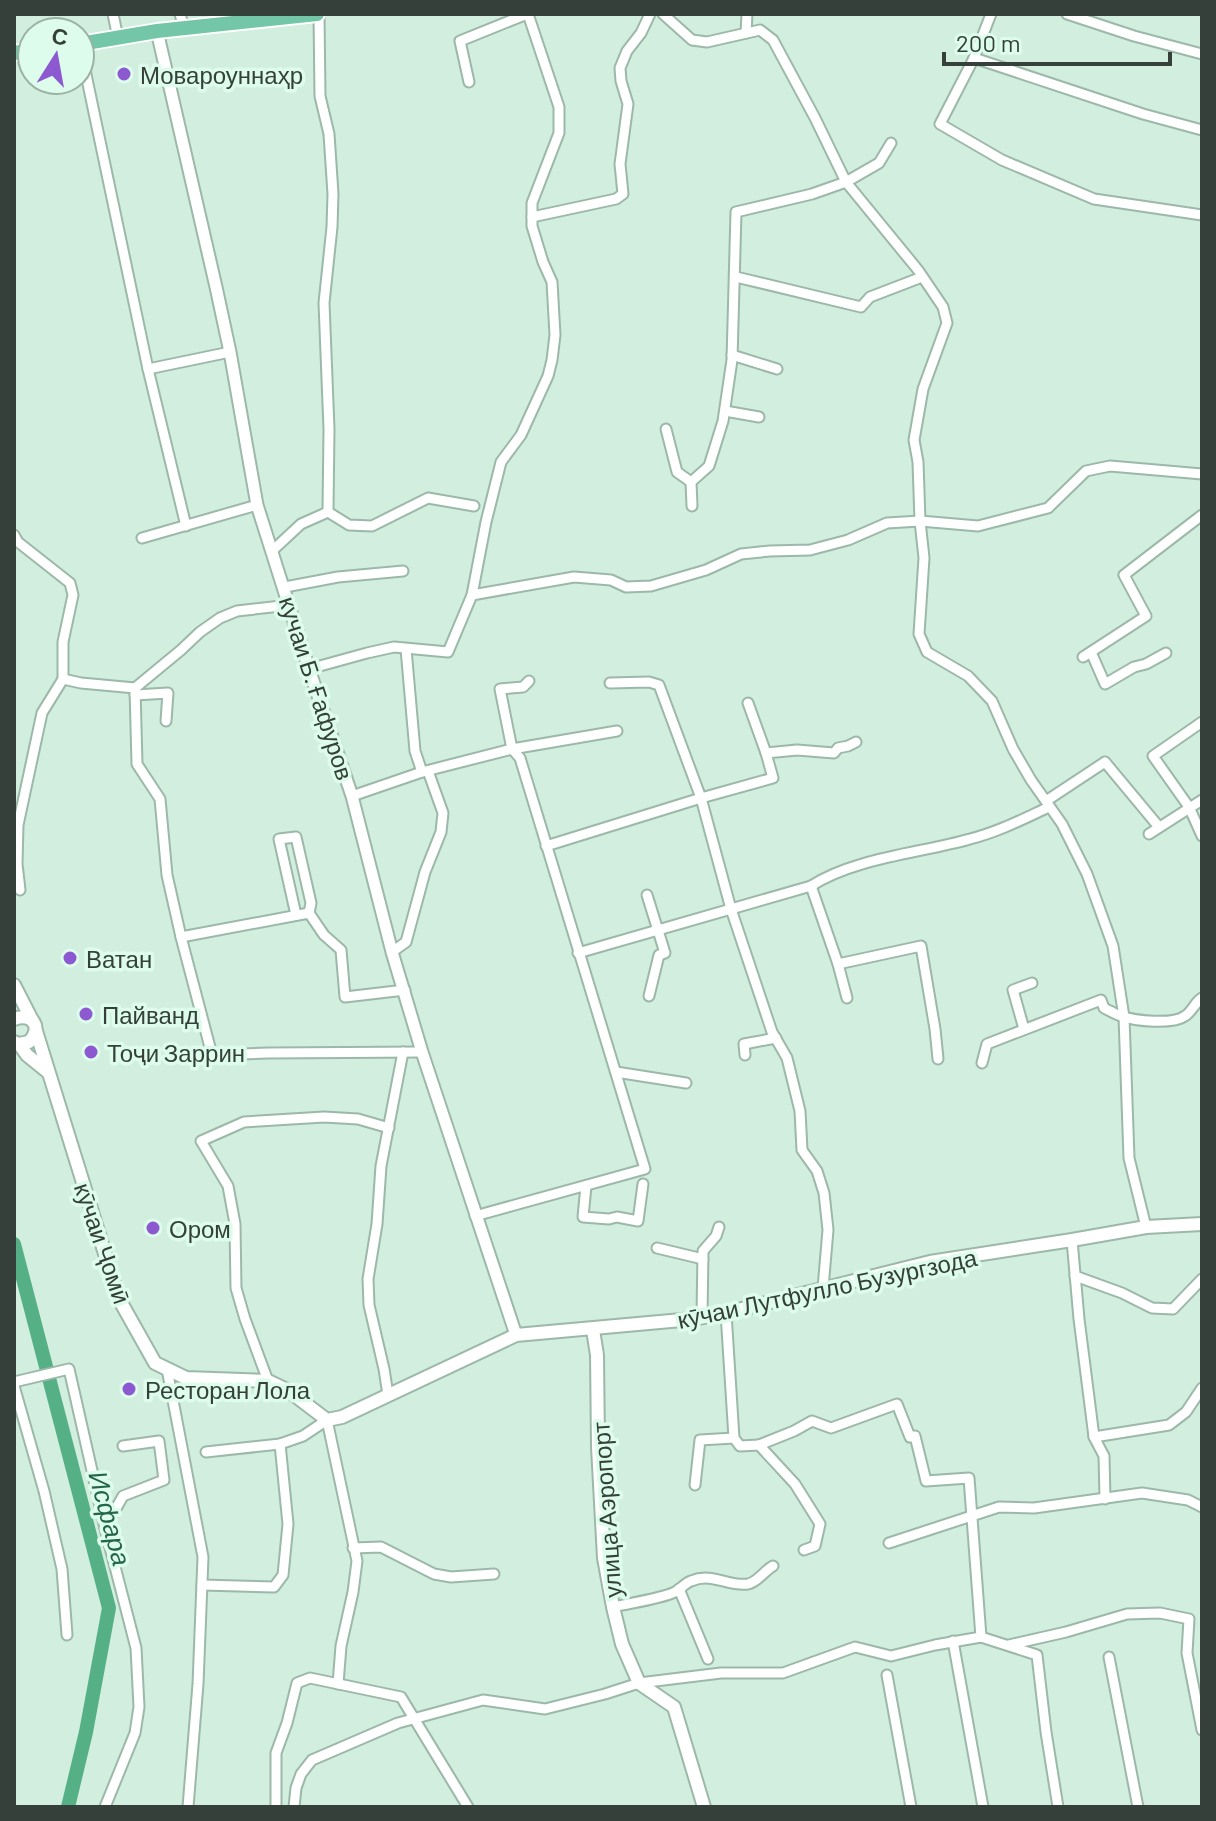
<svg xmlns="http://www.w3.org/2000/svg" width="1216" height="1821" font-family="Barlow,sans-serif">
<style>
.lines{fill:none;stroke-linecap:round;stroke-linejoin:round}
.river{stroke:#56b086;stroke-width:14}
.minor-casing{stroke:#9cb8a9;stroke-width:13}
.tertiary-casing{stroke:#9cb8a9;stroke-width:15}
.secondary-casing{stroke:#9cb8a9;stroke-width:16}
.primary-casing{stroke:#fff;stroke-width:18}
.minor{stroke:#fff;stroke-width:9}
.tertiary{stroke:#fff;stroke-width:11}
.secondary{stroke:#fff;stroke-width:12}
.primary{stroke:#73c7a8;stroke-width:14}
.poi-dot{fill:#8c59d1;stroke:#defcec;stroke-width:3}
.labels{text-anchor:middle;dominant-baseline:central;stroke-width:7;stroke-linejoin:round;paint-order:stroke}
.poi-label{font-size:24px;fill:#344039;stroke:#defcec;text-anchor:start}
.street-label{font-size:24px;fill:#344039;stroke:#defcec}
.water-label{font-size:26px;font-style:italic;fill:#236548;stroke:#defcec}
</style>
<rect width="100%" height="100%" fill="#d1eede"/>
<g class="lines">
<polyline class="river" points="14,1244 109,1608 86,1732 68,1807"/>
<g class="minor-casing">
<g id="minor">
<polyline points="113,14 118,38"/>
<polyline points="180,14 184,28"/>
<polyline points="319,14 320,96 329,134 333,194 332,227 324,303 329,429 328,512"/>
<polyline points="663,14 692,40 707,42 760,30 773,40 815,118 846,182 918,270 943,307 947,323 923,389 914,440 918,462 920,521 924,558 919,634 927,652 968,676 992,701 1013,749 1031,780 1062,824 1087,874 1113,946 1124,1017 1129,1158 1146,1227"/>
<polyline points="991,14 974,58 940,124 1002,160 1094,199 1202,215"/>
<polyline points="1067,14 1134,36 1202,54"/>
<polyline points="746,33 747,14"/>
<polyline points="80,46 148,369 186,526"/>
<polyline points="974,58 1143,114 1202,130"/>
<polyline points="469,82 460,41 527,14"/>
<polyline points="532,217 616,199 623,194 620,164 628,104 621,81 620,68 627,51 641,33 650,14"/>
<polyline points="736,277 861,307 870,297 922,277"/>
<polyline points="732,355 777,369"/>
<polyline points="148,369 230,352"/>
<polyline points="725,411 759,417"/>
<polyline points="666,429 677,472 691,482"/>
<polyline points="692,506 691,482 709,466 723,421 732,360 736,212 812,194 846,182 879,163 891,143"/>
<polyline points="14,535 18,542 70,583 73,595 63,642 63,679 81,683 135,688"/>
<polyline points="142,538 257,505"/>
<polyline points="273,550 301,524 328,512 349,525 372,526 428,498 474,506"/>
<polyline points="285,587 338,577 403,571"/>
<polyline points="472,595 574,577 611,580 626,587 651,586 706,570 741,554 770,551 810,550 848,540 887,523 920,521 978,526 1048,508 1086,471 1110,466 1202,474"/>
<polyline points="406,649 415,751 422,772"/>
<polyline points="1091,652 1105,684 1134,667 1146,664 1166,653"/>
<polyline points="1083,657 1146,616 1124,575 1202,515"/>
<polyline points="309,669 367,653 394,647 448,652 472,595 486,522 501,462 521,435 548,376 552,360 555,335 552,282 543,262 532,226 532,203 559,133 559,107 528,14"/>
<polyline points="529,681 523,687 500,689 512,749 617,731"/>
<polyline points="610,683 649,682 659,685 701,798 731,909 772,1032 787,1058 800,1111 802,1150 817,1171 824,1193 828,1230 823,1288"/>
<polyline points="135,688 137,764 160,799 167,875 181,937 212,1055 268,1053 422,1052"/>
<polyline points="135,688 181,650 200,632 220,618 237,611 290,605"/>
<polyline points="135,695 168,693 166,721"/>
<polyline points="748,703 766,753"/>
<polyline points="1202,722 1153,756 1189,807 1202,836"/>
<polyline points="352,796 422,772 512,749 520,758 645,1169 475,1216"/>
<polyline points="1046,801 1105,762 1159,827"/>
<polyline points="1149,834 1202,800"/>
<polyline points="546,846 701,798 773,778 766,753 797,750 834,753 838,748 848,746 856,742"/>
<polyline points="811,886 838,964 847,998"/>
<polyline points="20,890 17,864 18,825 42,713 63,679"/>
<polyline points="647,895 665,953 659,955 649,996"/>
<polyline points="296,915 279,839 296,837 311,903 309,913"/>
<polyline points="181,937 309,913 324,935 341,950 345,997 405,990"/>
<polyline points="392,952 406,942 425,872 441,832 443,813 428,771"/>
<path d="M 578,953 L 811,886 C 854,858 921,853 970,839 C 998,832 1023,819 1049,807"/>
<polyline points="838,964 921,946 935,1029 938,1059"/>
<polyline points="1024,1029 1013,990 1032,983"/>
<polyline points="745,1055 744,1044 776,1038"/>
<path d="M 982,1063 L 987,1044 L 1101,1000 L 1104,1008 C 1110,1011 1115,1014 1121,1016 C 1135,1021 1173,1025 1185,1016 C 1192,1012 1195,1002 1202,998"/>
<polyline points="616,1072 686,1083"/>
<polyline points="586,1186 583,1217 609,1219 617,1217 638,1221 643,1184"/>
<polyline points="1072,1240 1079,1319 1094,1437 1104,1456 1105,1499"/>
<polyline points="657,1248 703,1259"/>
<polyline points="1075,1276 1122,1293 1152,1308 1173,1309 1202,1279"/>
<polyline points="726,1313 734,1438 740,1446 759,1445 795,1484 820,1524 815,1546 804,1550"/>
<polyline points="702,1317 703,1251 716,1236 719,1227"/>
<polyline points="167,1369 203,1557 198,1684 188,1807"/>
<polyline points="268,1381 245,1319 236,1288 235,1224 228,1186 201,1141 244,1122 259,1121 324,1117 358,1119 389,1128"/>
<polyline points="14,1382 69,1369 105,1528 136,1648 139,1707 135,1733 105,1807"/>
<polyline points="14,1386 44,1491 62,1569 67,1635"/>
<polyline points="388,1395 384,1369 369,1305 368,1279 377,1224 381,1166 403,1052"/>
<polyline points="1094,1437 1169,1425 1186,1412 1202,1388"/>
<polyline points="759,1445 794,1431 812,1421 831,1428 897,1404 910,1437 915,1436 926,1481 969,1478 981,1637"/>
<polyline points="206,1452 280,1444 303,1436 327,1420 357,1561 353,1592 341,1646 338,1684"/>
<polyline points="695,1485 700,1440 734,1438"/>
<polyline points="105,1528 123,1496 164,1480 159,1441 123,1446"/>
<polyline points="889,1543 999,1507 1034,1508 1142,1493 1188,1500 1202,1507"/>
<polyline points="353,1548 381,1547 434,1574 451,1577 494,1574"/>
<polyline points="202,1585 274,1587 283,1575 288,1524 280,1444"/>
<polyline points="679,1589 708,1659"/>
<path d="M 613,1607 C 630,1603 660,1599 675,1592 C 681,1589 685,1583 691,1581 C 713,1572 728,1587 748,1584 C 758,1582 764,1571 773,1566"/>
<polyline points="953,1641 983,1807"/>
<polyline points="1009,1645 1066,1632 1127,1614 1160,1613 1189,1619 1187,1653 1202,1730"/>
<polyline points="1109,1657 1138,1807"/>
<polyline points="887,1675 911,1807"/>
<polyline points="276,1807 276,1753 287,1723 297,1683 310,1678 401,1697 468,1807"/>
<polyline points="294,1807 296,1788 301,1774 312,1760 398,1723 483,1700 545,1709 605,1694 639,1683 721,1673 783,1673 855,1647 891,1656 935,1645 981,1637 1037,1655 1046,1732 1058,1807"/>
</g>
</g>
<g class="tertiary-casing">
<polyline id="tertiary" points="157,31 216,287 230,352 257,505 309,669 352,796 392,952 422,1052 516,1335"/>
</g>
<g class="secondary-casing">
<g id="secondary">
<polyline points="14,985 33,1022"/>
<path d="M 14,1019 C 33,1012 43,1028 29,1042 L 19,1044 L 14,1042"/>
<polyline points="36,1031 119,1299 155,1363 186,1378 268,1381 289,1391 327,1420 342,1417 516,1335 693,1319 726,1313 930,1262 1072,1240 1146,1227 1202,1224"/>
<polyline points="19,1044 27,1055 48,1072"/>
<polyline points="593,1330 597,1355 598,1447 604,1558 613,1607 622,1644 639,1683 674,1707 704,1807"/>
</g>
</g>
<g class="primary-casing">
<g id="primary">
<polyline points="80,44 157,31 317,14"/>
<polyline points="14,53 32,50"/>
</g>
</g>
<use href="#minor" class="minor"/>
<use href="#tertiary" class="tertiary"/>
<use href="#secondary" class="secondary"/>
<use href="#primary" class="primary"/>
</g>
<g class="poi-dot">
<circle cx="124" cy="74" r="8"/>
<circle cx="70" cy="958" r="8"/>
<circle cx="86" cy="1014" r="8"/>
<circle cx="91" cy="1052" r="8"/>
<circle cx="153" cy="1228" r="8"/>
<circle cx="129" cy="1389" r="8"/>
</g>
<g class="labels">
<g class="poi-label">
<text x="140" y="74">Мовароуннаҳр</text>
<text x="86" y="958">Ватан</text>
<text x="102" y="1014">Пайванд</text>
<text x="107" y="1052">Тоҷи Заррин</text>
<text x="169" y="1228">Ором</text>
<text x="145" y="1389">Ресторан Лола</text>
</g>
<g class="street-label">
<text transform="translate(317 688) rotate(72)">кучаи Б. Ғафуров</text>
<text transform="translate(103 1243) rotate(71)">кӯчаи Ҷомӣ</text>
<text transform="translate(827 1288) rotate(-12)">кӯчаи Лутфулло Бузургзода</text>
<text transform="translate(606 1510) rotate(-94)">улица Аэропорт</text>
</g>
<g class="water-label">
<text transform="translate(111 1518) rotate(75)">Исфара</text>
</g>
</g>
<rect width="1216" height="1821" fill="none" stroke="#344039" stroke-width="32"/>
<g transform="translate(56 56) rotate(11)"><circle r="38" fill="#defcec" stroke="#9ab1a4" stroke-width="2"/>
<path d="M0-6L14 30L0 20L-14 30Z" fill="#8c59d1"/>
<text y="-12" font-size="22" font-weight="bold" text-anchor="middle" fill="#344039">С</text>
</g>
<path d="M944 52v12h226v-12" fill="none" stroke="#344039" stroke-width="4"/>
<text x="956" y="52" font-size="24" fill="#344039" stroke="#defcec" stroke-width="6" paint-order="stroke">200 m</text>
</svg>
